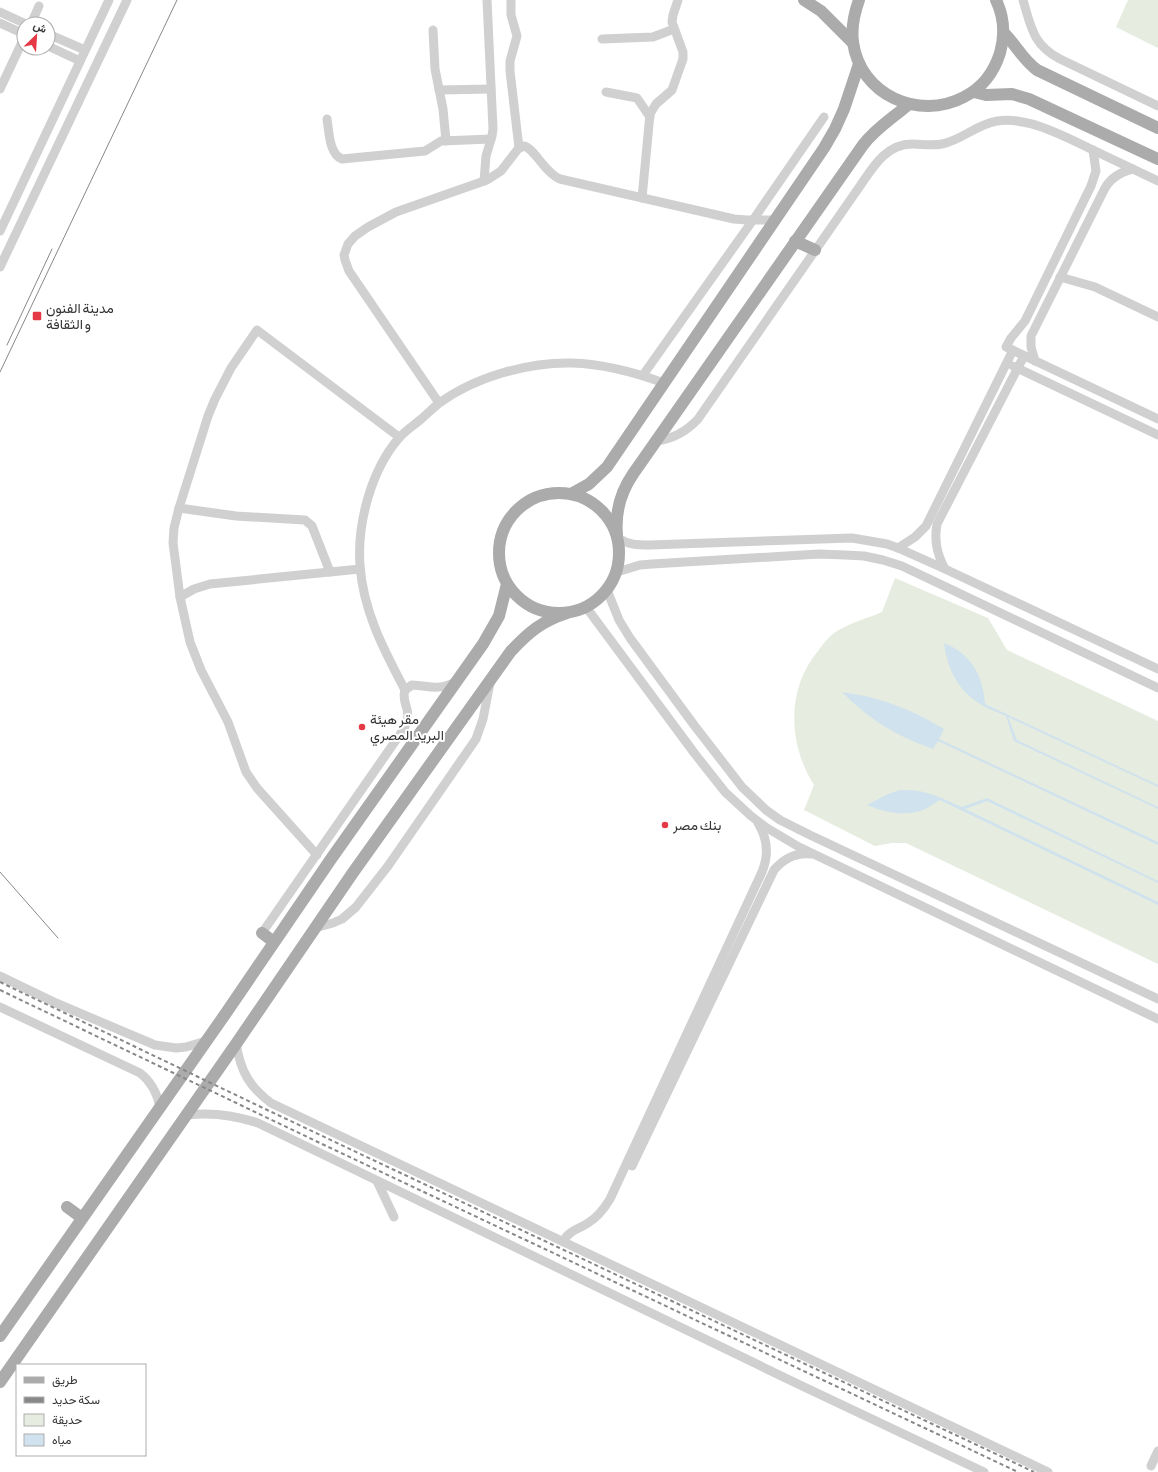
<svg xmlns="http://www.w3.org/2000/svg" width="1158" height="1472" font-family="'Asap Condensed',Vazirmatn,sans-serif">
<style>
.green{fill:#e6ecdf}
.water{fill:#cfe2ee}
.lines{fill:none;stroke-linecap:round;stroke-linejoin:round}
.minor{stroke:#d0d0d0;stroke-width:9}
.major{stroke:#ababab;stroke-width:12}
.tram{stroke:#888;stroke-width:1}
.rail{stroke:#888;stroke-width:2;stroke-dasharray:4 3;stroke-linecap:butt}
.poi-dot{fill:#e63946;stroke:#fff;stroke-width:1.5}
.labels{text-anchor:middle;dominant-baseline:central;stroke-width:4;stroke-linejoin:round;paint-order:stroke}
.poi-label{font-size:14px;fill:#333;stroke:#fff;text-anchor:start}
</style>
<rect width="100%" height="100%" fill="#fff"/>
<g class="green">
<polygon points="1128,0 1158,0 1158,48 1116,27"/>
<path d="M 895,578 L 988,618 L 1007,650 L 1158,721 L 1158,964 L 906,843 L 892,843 L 875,846 L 804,810 L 814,785 C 788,744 786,689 818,651 C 823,644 829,636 837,631 C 850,623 868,618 882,612 Z"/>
</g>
<g class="water">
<path d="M 944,643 C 971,654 983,675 985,704 L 1158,785 L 1158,787 L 1008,717 L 1017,740 L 1158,807 L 1158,809 L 1014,741 L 1006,716 C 995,711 982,707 973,699 C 955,685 947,665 944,643 Z"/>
<path d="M 842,692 C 882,698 909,708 944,729 L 939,739 L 1158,842 L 1158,845 L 938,741 L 933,749 C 895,735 871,721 842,692 Z"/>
<path d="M 900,790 C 926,789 939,797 962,807 L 987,798 L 1158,881 L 1158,883 L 987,801 L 965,809 L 1158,902 L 1158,905 L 940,800 C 936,802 933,805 929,807 C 910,818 886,813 867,805 L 888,794 Z"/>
</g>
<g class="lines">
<g class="minor">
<polyline points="511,0 511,15 517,36 510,61 510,71 519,148"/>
<path d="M 1023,0 C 1031,27 1033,45 1060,59 L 1158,106"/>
<polyline points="0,12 26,24"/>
<polyline points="0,23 24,34"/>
<polyline points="31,24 39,6"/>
<polyline points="433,30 435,69 443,109 446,141"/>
<polyline points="48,34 85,50"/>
<polyline points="602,39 653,37 674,29"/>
<polyline points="48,46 80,61"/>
<polyline points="0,89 24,38"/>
<polyline points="439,90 491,89"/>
<polyline points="606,92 637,98 650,117"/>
<path d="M 327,119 C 329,131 329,154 342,159 L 425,151 L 441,141 L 491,139"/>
<polyline points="1093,150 1096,171 1091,186 1025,321 1011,338 1006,347 1158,419"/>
<polyline points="484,181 486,156 492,136 493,129 487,0"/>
<polyline points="642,198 650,114 656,104 672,90 683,59 683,52 672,22 673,15 678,0"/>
<polyline points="0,231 109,0"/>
<polyline points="0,267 127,0"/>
<polyline points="1060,277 1095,287 1158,317"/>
<path d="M 1035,361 L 1031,347 L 1031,336 L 1104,190 C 1110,178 1120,172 1133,169"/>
<polyline points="1013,366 1158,435"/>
<polyline points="643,375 753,220 824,117"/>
<path d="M 439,403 L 349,271 L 345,260 L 344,255 L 348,244 L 355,236 L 368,227 L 396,212 L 487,180 L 501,171 L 518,149 L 524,146 C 534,148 545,173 560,179 L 734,219 L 747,220 L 775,220"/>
<path d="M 656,441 C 673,439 686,432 698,419 L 860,186 C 873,167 886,144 912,144 C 922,144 931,146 942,144 C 962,140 977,124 997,121 C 1029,116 1067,138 1095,151 C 1116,161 1137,171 1158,181"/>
<polyline points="179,508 236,516 305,520 312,526 330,572"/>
<path d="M 618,538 C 628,545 638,545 650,545 L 852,538 L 887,544 L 898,548 L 945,569 L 1158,669"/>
<polyline points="898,548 915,537 926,526 1013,350"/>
<path d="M 945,569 C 937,554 934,541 937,524 L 1024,356"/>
<polyline points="617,572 640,565 652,564 819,554 845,555 864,556 883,560 902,566 1158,688"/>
<polyline points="607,590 619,620 630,638 694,725 742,787 766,810 780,820 810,835 1158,999"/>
<polyline points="180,597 194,589 210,584 360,569"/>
<polyline points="586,607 695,754 725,792 751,816 767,828 799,847 1158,1019"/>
<path d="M 405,690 C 384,650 363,611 360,565 C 357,524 371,470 399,438 C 405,431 413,426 420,420 C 426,415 432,409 438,404 C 474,377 528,362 572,363 C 604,364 634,372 664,383"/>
<polyline points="317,855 257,788 246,772 228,722 201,670 190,642 180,597 173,543 174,528 179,508 208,416 215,399 231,368 257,330 399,437"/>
<polyline points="315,928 333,923 342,919 356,907 388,866 476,739 483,719 490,683"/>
<path d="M 262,933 L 403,730 C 415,710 400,704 405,690 L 412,685 C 431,686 436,691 456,682"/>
<polyline points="0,976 56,1003 155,1045 176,1048 186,1047 206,1041"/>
<path d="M 0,1007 L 140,1073 C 152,1082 157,1093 160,1107"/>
<path d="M 236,1044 C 241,1072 249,1086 271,1103 L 1048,1472"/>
<path d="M 187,1115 C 212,1112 234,1115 258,1123 L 800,1385 L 984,1472"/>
<path d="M 632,1166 L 774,870 C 784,858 796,852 812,854"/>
<polyline points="377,1181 394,1217"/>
<path d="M 563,1242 C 568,1231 579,1229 588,1223 C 598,1217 604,1209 610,1199 L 762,872 C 769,855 768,839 758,823"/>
<polyline points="1151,1466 1158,1451"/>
</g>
<g class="major">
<polyline points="804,0 821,11 853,43"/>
<path d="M 859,0 C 854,14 851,27 853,42 C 860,95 919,121 964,97 C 982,88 994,72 1000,53 C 1005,36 1004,17 996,0"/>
<path d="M 1004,33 C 1016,45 1023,60 1037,70 L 1158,128"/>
<polyline points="974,92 986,95 1012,94 1029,99 1158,159"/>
<polyline points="795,241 815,250"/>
<circle cx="559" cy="553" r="60"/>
<polyline points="571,494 589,484 607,467 824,148 835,129 844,109 859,64"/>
<path d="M 617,535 C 615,512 620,493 633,474 L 863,145 C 876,128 893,118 909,104"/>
<polyline points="262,933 274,942"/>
<polyline points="67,1207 82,1218"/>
<polyline points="0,1336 226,1013 331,859 483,644 499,616 507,584"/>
<path d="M 0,1382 L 236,1044 L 352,874 L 511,651 C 529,632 542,621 567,613"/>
</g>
<g class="tram">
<polyline points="7,345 52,249"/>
<polyline points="0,372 177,0"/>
<polyline points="0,872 58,938"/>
</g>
<g class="rail">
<polyline points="0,982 263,1108 1034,1472"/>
<polyline points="0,990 322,1144 1018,1472"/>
</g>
</g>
<g class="poi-dot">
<rect x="32" y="311" width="10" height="10" rx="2"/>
<circle cx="362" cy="727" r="4"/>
<circle cx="665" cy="825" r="4"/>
</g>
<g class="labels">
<g class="poi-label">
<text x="46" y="308">مدينة الفنون<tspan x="46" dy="16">و الثقافة</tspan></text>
<text x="370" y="719">مقر هيئة<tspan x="370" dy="16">البريد المصري</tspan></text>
<text x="673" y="825">بنك مصر</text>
</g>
</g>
<rect x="16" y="1364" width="130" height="92" fill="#ffffff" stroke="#adadad"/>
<rect x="24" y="1377" width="20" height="6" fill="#ababab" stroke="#adadad"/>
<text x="52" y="1384" font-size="12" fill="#333333">طريق</text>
<rect x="24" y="1397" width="20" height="6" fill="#888888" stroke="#adadad"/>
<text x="52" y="1404" font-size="12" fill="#333333">سكة حديد</text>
<rect x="24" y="1414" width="20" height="12" fill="#e6ecdf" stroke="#adadad"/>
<text x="52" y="1424" font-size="12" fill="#333333">حديقة</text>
<rect x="24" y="1434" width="20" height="12" fill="#cfe2ee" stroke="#adadad"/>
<text x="52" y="1444" font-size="12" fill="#333333">مياه</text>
<g transform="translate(36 36) rotate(25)"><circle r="19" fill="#ffffff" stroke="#adadad"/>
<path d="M0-3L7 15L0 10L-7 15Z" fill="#e63946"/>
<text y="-6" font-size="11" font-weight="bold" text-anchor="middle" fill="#333333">ش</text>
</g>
</svg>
